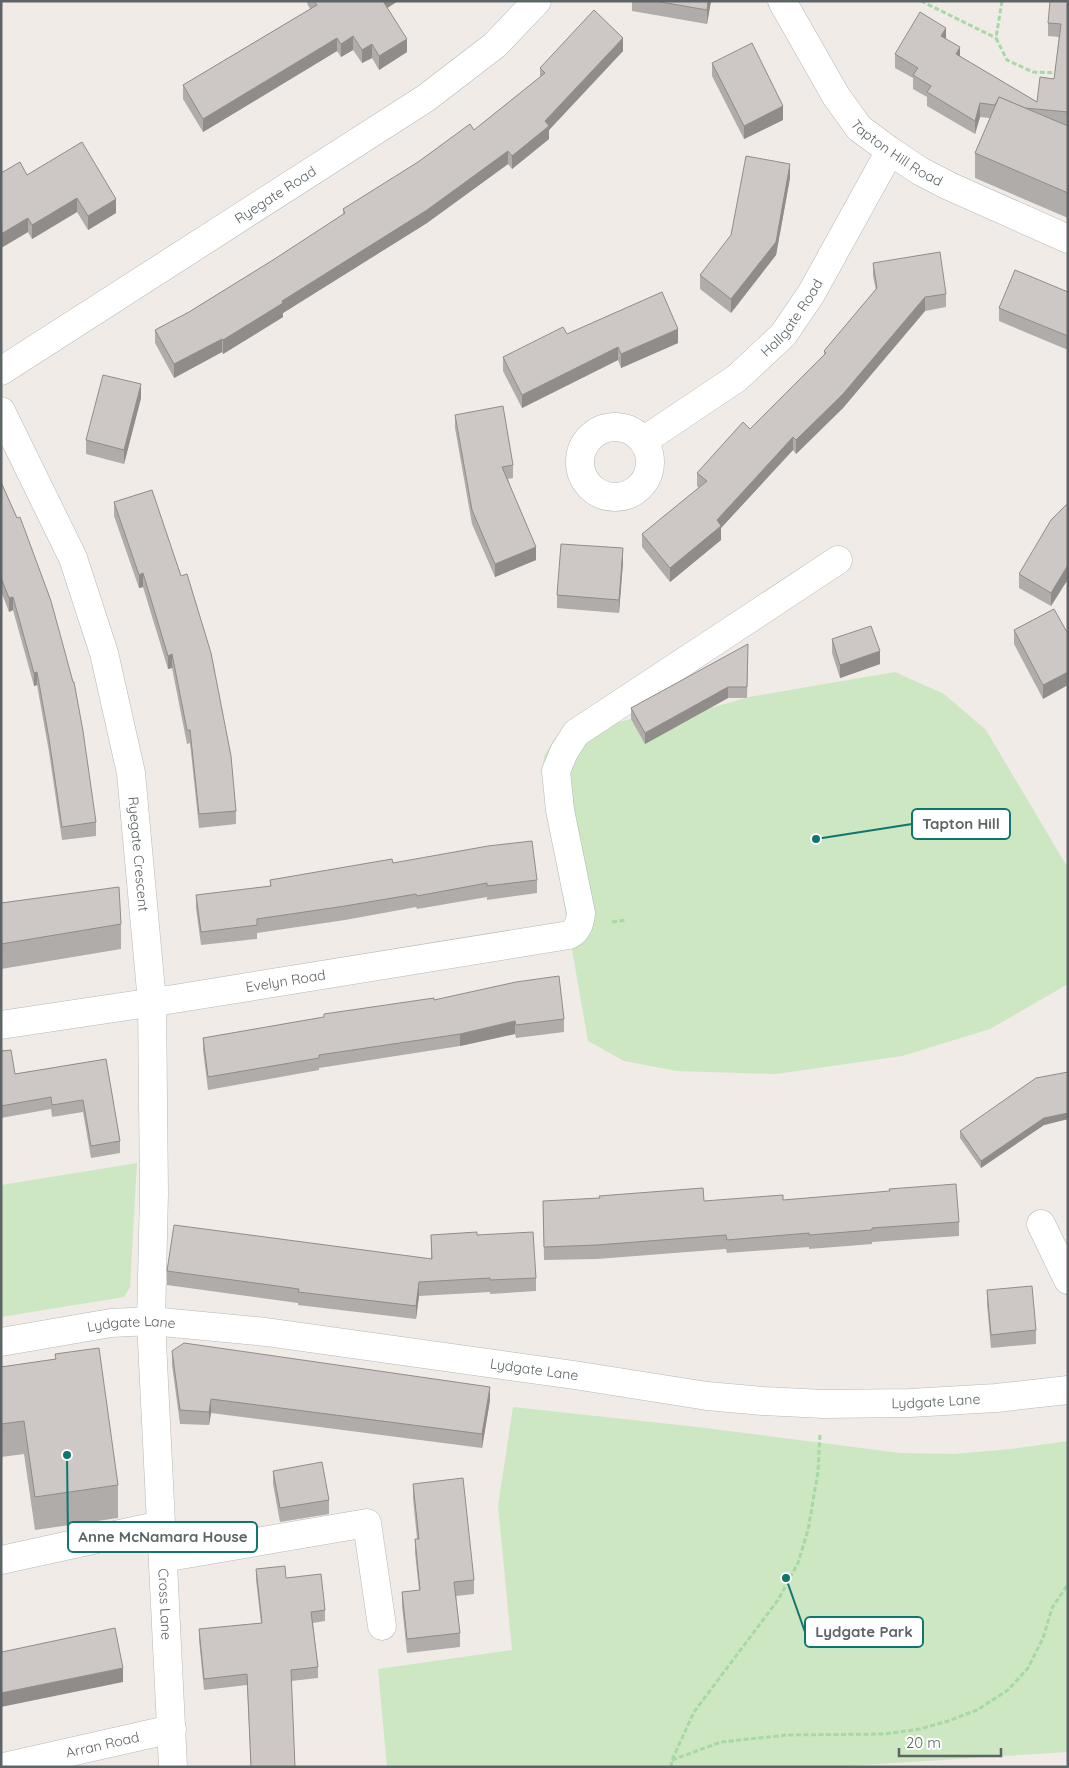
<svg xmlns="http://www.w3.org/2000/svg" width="1069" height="1768" font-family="Quicksand,sans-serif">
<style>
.green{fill:#cce7c2}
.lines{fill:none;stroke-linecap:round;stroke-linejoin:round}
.minor-casing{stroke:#b3b8ba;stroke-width:29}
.path{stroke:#a6d9a5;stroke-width:3;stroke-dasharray:5 2.5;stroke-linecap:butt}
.minor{stroke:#fff;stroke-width:28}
.wall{fill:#b0aca9}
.shaded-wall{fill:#908c8a}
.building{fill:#cdc8c5;stroke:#908c8a}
.labels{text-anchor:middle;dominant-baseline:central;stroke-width:4;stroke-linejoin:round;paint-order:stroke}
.street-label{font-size:14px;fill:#5d6466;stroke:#fff}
.leader{fill:none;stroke:#0f766e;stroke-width:2}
.callout-dot{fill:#0f766e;stroke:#fff;stroke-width:2}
.callout{fill:#fff;stroke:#0f766e;stroke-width:2}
.callout-label{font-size:15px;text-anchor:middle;font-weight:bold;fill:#5d6466}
</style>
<rect width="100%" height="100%" fill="#f0ebe6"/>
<g class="green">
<polygon points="895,672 944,694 986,730 1068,868 1068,984 990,1029 902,1056 776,1074 677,1071 624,1061 588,1041 542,778 544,756 555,738 631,719 693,685 707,709 749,697"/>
<polygon points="137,1163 130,1287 124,1297 1,1317 1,1185"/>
<polygon points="513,1407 697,1427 900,1453 954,1454 1011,1449 1068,1441 1068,1752 831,1767 387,1767 378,1669 512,1650 498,1506"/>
</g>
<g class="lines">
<g class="minor-casing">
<g id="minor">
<path id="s1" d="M 782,1 L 836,96 L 859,128 L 890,151 L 920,171 L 949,186 L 1068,239"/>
<path id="s2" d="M 1,371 L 426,98 L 495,45 L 537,1"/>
<path id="s3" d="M 1,411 L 73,558 L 104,653 L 131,773 L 152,1002 L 154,1193 L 151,1321 L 173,1767"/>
<circle cx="615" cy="462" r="35"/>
<path id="s4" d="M 643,441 L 737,378 L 783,335 L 811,294 L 890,151"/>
<path id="s5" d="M 1,1025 L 174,999 L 569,935 C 578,930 580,923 581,913 L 560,810 L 556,771 L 564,752 L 576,733 L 838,560"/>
<polyline points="1041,1224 1068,1280"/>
<path id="s6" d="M 1,1342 L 111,1323 L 151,1321 L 266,1332 L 574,1375 L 707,1396 L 763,1401 L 824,1404 L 910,1403 L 996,1398 L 1068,1390"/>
<polyline points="163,1558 367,1523 382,1626"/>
<polyline points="1,1560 161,1525"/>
<path id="s7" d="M 4,1767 L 172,1729"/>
</g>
</g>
<g class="path">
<polyline points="921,1 996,38"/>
<polyline points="1002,1 996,38 1007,60 1033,72 1057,73"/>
<polyline points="612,922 626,920"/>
<polyline points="672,1760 721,1742 787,1735 884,1734 920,1729 948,1721 977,1710 1008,1690 1028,1668 1043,1638 1052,1608 1068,1584"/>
<polyline points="671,1767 672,1760 694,1712 778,1600 798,1563 808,1530 818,1472 820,1434"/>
</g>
<use href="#minor" class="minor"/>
</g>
<g class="wall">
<polygon points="306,1 398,1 387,8 407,52 379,70 372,58 362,63 353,50 341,57 337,51 203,132 183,99 183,85 310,9"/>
<polygon points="632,1 711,1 707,24 632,11"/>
<polygon points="1068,1 1068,125 1066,125 1068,126 1068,218 975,178 975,153 990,118 980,117 975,134 927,106 927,97 913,89 913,78 895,68 895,54 946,39 960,56 1037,102 1054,79 1059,37 1048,36 1048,23"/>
<polygon points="623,51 549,130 549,139 512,169 508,164 427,223 283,313 283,317 223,354 222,352 174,378 155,343 155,330 189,312 273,260 343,215 343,209 474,130 540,77 540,68"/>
<polygon points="712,63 783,120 744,139 712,76"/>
<polygon points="1,173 27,175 116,213 88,230 77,212 32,239 28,232 1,248"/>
<polygon points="790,178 776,255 731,313 700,289 700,275"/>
<polygon points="873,263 946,294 946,307 925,311 843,408 796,454 793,450 721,528 721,540 670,582 642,547 642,534 699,488 697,486 697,473 750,429 824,356 824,351 876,290 873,276"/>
<polygon points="1068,292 1068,350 999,321 999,308"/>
<polygon points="567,334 678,343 621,368 618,360 522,408 503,371 503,357"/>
<polygon points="141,398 124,464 86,454 86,440"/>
<polygon points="455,415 513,465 513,478 508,479 536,560 495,577 472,524 455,428"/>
<polygon points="1,482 96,822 96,836 62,840 49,752 37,685 34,686 13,610 9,612 1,591"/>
<polygon points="152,490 236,811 236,824 199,828 190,743 187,744 172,668 168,669 143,587 139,588 114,516 114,502"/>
<polygon points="1068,503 1068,579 1051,606 1019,588 1019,574"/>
<polygon points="623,562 619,613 557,608 557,595"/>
<polygon points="1054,609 1043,699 1014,644 1014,630"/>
<polygon points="832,639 880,664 840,678 832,653"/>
<polygon points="748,655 747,698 728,698 645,744 631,719 631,708"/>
<polygon points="393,863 537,880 537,893 487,900 487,897 417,909 416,907 345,920 257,933 257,939 201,945 196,908 196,895 270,886 270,880"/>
<polygon points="1,903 121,924 121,949 1,969"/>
<polygon points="434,1000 564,1019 564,1032 516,1038 515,1034 460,1046 319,1068 319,1070 208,1090 203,1050 203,1038 324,1017 324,1014"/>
<polygon points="1,1051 15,1074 106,1059 120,1141 120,1153 91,1158 83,1112 52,1117 51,1109 1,1118"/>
<polygon points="1068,1072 1068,1119 1044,1125 981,1168 960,1138 960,1131"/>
<polygon points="783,1200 959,1222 959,1236 872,1242 872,1244 809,1249 809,1247 727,1253 726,1249 597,1259 544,1260 543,1201 704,1201"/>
<polygon points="431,1235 477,1235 536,1278 536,1291 490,1294 490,1292 419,1296 416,1319 298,1305 298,1303 167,1285 167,1271 431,1259"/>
<polygon points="987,1290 1036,1330 1036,1344 991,1348 987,1304"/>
<polygon points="172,1351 490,1400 482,1448 211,1413 209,1425 180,1424 172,1365"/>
<polygon points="55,1354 118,1485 118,1518 35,1530 24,1454 1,1457 1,1367 55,1359"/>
<polygon points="273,1471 329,1500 329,1514 280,1522 273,1484"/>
<polygon points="413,1484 474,1580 474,1594 456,1596 460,1633 460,1647 407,1653 402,1606 402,1592 419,1590 415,1553 415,1539 417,1539 413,1498"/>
<polygon points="256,1569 286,1578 325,1610 325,1621 313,1623 318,1667 318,1678 291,1681 295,1767 251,1767 247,1685 204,1690 199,1640 199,1629 261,1623 256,1580"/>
</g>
<g class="shaded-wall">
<polygon points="381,1 398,1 381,12"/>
<polygon points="708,1 711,1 707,24 707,10"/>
<polygon points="946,28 946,41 941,36"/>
<polygon points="353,36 353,50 341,57 341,44"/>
<polygon points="337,38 337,51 203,132 203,119"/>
<polygon points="623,38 623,51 549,130 549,139 512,169 512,156"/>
<polygon points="407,39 407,52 379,70 379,56"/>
<polygon points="372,44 372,58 362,63 362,50"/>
<polygon points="960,47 960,61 956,54"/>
<polygon points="980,103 980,117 975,134 975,121"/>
<polygon points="783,106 783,120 744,139 744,126"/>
<polygon points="508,151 508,164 427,223 283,313 283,317 223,354 223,340"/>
<polygon points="790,164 790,178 776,255 731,313 731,299"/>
<polygon points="77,198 77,212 32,239 32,225"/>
<polygon points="116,199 116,213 88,230 88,216"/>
<polygon points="28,218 28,232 1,248 1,234"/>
<polygon points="925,297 925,311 843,408 796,454 796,440"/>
<polygon points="678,329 678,343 621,368 621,354"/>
<polygon points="222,339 222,352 174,378 174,364"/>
<polygon points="618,347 618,360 522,408 522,395"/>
<polygon points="141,384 141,398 124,464 124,450"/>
<polygon points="793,437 793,450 721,528 721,540 670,582 670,568 717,520"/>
<polygon points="536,547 536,560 495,577 495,564"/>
<polygon points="623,548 623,562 619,613 619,600"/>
<polygon points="1068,565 1068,579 1051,606 1051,593"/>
<polygon points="143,573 143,587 139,588 139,575"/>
<polygon points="13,597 13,610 9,612 9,598"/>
<polygon points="880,651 880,664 840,678 840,665"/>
<polygon points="172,654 172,668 168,669 168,656"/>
<polygon points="37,672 37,685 34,686 34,673"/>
<polygon points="1068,672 1068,685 1043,699 1043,685"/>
<polygon points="728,687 728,698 645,744 645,733"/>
<polygon points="515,1021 515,1034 460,1046 460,1034"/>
<polygon points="1068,1113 1068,1119 1044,1125 981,1168 981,1161 1044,1118"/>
<polygon points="419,1282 419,1296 416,1319 416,1306"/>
<polygon points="490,1387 490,1400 482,1448 482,1434"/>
<polygon points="211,1399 211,1413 209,1425 209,1412"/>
<polygon points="123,1668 123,1682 1,1707 1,1693"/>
</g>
<g class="building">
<polygon points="314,1 383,1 407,39 379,56 372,44 362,50 353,36 341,44 337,38 203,119 183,85 317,5"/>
<polygon points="655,1 708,1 707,10"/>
<polygon points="1050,1 1068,1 1068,112 1025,108 999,97 995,105 980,103 975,121 927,92 931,86 913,75 918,68 895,54 920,12 946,28 941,36 960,47 956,54 1037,102 1040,77 1054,79 1061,24 1048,23"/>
<polygon points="594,10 623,38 545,121 549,126 512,156 508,151 427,210 282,301 283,303 223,340 222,339 174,364 155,330 189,312 273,260 345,213 343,209 418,162 470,124 474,130 545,73 540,68"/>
<polygon points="752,43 783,106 744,126 712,63"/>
<polygon points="999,97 1068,126 1068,193 975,153"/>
<polygon points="82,142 116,199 88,216 77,198 32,225 28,218 1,234 1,173 20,162 27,175"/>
<polygon points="746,156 790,164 776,242 731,299 700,275 731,235"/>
<polygon points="940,252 946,294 925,297 843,394 796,440 793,437 717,520 721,526 670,568 642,534 707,481 697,473 743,422 750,429 826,353 824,351 877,288 873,263"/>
<polygon points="1015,270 1068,292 1068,336 999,308"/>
<polygon points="662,292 678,329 621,354 618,347 522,395 503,357 563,327 567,334"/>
<polygon points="103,375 141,384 124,450 86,440"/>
<polygon points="503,406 513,465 502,467 536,547 495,564 472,510 455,415"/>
<polygon points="1,482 17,518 20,517 51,601 73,682 74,682 83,731 96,822 62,827 49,739 37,672 34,673 13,597 9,598 1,578"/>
<polygon points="152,490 181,576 187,574 211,653 231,756 236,811 199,814 190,730 187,730 172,654 168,656 143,573 139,575 114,502"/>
<polygon points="1068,503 1068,565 1051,593 1019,574 1051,520"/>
<polygon points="561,544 623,548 619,600 557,595"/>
<polygon points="1054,609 1068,634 1068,672 1043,685 1014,630"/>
<polygon points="871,626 880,651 840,665 832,639"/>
<polygon points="748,644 747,687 728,687 645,733 631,708"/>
<polygon points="532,841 537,880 487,886 487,883 417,896 416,894 345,906 257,919 257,925 201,932 196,895 271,886 270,880 392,859 393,863 488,846"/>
<polygon points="119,887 121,924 1,944 1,903"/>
<polygon points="559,976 564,1019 516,1025 515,1021 460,1034 319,1055 319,1058 208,1077 203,1038 324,1017 324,1014 434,998 434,1000 516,982"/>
<polygon points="11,1050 15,1074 106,1059 120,1141 91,1146 83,1100 52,1105 51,1097 1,1106 1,1051"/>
<polygon points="1068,1072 1068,1113 1044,1118 981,1161 960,1131 1036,1078"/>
<polygon points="956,1184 959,1222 872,1228 872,1230 809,1235 809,1233 727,1240 726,1235 597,1245 544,1247 543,1201 600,1198 599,1196 703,1188 704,1201 783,1195 783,1200 890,1191 889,1189"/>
<polygon points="174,1225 432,1259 431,1235 477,1232 477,1235 533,1232 536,1278 490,1280 490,1278 419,1282 416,1306 298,1292 299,1289 167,1271"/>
<polygon points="1032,1286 1036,1330 991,1335 987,1290"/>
<polygon points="184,1343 490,1387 482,1434 211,1399 209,1412 180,1410 172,1351"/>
<polygon points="99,1348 118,1485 35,1497 24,1421 1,1424 1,1367 56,1359 55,1354"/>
<polygon points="322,1462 329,1500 280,1508 273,1471"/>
<polygon points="463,1478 474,1580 454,1582 460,1633 407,1639 402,1592 420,1590 415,1539 419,1539 413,1484"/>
<polygon points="285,1566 286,1578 321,1574 325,1610 311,1612 318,1667 291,1670 295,1767 251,1767 247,1674 204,1679 199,1629 262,1623 256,1569"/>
<polygon points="115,1628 123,1668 1,1693 1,1649 2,1652"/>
</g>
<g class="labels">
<g class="street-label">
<text stroke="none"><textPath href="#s1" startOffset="194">Tapton Hill Road</textPath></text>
<text stroke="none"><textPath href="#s2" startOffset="326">Ryegate Road</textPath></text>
<text stroke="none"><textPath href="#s4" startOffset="195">Hallgate Road</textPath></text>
<text stroke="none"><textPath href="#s3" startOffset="468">Ryegate Crescent</textPath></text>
<text stroke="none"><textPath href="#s5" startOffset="288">Evelyn Road</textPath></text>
<text stroke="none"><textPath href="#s6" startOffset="132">Lydgate Lane</textPath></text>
<text stroke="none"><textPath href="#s6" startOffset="538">Lydgate Lane</textPath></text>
<text stroke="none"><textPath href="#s6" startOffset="942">Lydgate Lane</textPath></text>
<text stroke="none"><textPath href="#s3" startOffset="1219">Cross Lane</textPath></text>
<text stroke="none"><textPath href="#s7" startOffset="101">Arran Road</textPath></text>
</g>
</g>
<path class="leader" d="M816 839L912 824M67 1455L68 1537M786 1578L805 1632"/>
<g class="callout-dot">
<circle cx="816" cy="839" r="5"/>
<circle cx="67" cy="1455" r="5"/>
<circle cx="786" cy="1578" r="5"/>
</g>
<g class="callout">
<rect x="912" y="809" width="98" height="30" rx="5"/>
<rect x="68" y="1522" width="189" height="30" rx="5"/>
<rect x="805" y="1617" width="118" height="30" rx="5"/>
</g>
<g class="callout-label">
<text x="961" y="829">Tapton Hill</text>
<text x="163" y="1542">Anne McNamara House</text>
<text x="864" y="1637">Lydgate Park</text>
</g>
<rect width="1069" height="1768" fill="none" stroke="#5d6466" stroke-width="5"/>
<path d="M899 1748v8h102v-8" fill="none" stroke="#5d6466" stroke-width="2.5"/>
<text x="906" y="1748" font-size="15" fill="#5d6466" stroke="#ffffff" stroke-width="4" paint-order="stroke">20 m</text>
</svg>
